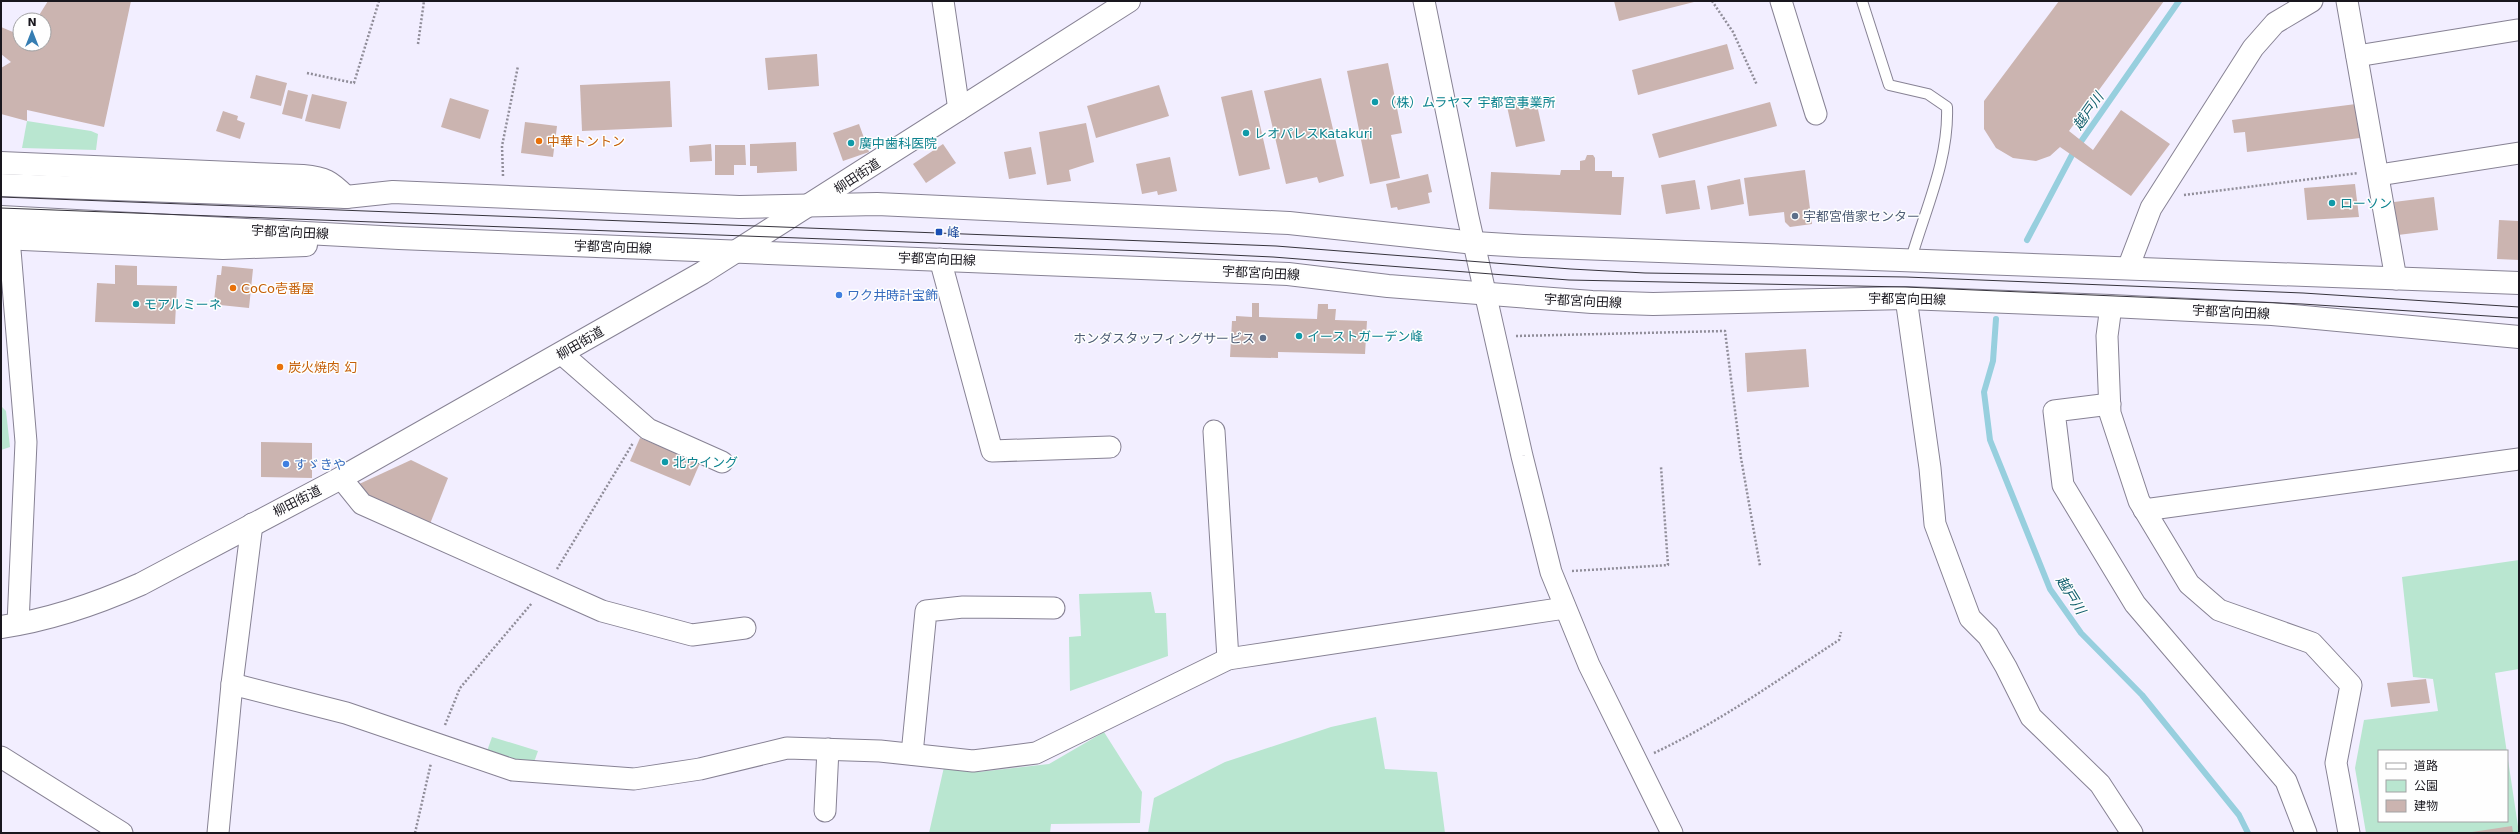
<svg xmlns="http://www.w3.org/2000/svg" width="2520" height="834" font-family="'DejaVu Sans','Noto Sans JP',sans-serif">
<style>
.green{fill:#b9e6d0;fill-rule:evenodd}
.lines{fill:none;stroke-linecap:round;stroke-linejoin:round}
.stream{stroke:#97cfde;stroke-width:6}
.building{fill:#cbb4b0}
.lane-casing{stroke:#878294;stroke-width:12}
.street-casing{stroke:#878294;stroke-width:23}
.secondary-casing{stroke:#878294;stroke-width:24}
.primary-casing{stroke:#878294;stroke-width:24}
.path{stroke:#908d99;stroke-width:2.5;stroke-dasharray:2 2;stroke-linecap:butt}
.lane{stroke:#fff;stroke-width:10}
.street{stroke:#fff;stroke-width:21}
.secondary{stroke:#fff;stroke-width:22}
.primary{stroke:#fff;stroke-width:22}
.tram{stroke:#36333c;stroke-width:1}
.culture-dot{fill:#0f9aa8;stroke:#fefefe;stroke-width:1.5}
.food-dot{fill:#e8710a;stroke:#fefefe;stroke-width:1.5}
.service-dot{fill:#5c6f8a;stroke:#fefefe;stroke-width:1.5}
.transit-dot{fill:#1a4fb4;stroke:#fefefe;stroke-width:1.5}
.shop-dot{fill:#3f7fe0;stroke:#fefefe;stroke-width:1.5}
.labels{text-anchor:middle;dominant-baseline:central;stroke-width:3;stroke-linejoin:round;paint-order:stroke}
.culture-label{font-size:13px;fill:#0d838f;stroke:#fefefe;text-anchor:start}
.food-label{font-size:13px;fill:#c56008;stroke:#fefefe;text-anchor:start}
.street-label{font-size:13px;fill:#19171e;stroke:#fefefe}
.service-label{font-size:13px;fill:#4e5e75;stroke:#fefefe;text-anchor:start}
.transit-label{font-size:13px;fill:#164399;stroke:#fefefe;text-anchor:start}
.shop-label{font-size:13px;fill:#366cbe;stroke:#fefefe;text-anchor:start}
.water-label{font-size:14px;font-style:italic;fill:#135f6e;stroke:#fefefe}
</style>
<rect width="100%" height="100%" fill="#f2eeff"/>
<g class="green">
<polygon points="27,121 91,131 98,134 96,150 22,148"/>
<polygon points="1,406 6,411 10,447 1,450"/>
<path d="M 2519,560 L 2519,669 L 2495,673 L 2519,833 L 2366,833 L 2355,768 L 2364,720 L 2438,711 L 2433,679 L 2413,677 L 2402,577 ZM 2379,751 L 2507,751 L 2507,821 L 2379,821 Z"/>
<polygon points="1151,592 1155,613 1166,613 1168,656 1070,691 1069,637 1081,636 1079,594"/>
<polygon points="1376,717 1385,769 1437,772 1445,833 1148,833 1154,798 1225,762 1331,727"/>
<polygon points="1104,732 1142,792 1140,823 1051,824 1050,833 929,833 944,767 978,772 1049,764"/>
<polygon points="492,737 538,751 533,765 486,754"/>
</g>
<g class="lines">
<g class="stream">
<polyline points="2027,240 2073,153 2179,1"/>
<polyline points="1996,319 1993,361 1984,392 1990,440 2050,589 2081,633 2142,695 2239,815 2248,833"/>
</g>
</g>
<g class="building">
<polygon points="48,1 131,1 104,127 27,110 27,121 1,114 1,68 11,62 1,54 1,27 20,35 20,44 44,44 44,20 36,20"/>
<polygon points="1614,1 1694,1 1694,2 1619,21"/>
<polygon points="2059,1 2164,1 2069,131 2093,150 2121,110 2170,144 2131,196 2060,147 2050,156 2036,161 2013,158 1996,148 1984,129 1984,101"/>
<polygon points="1727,44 1734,69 1638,95 1632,70"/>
<polygon points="817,54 819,86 768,90 765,58"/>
<polygon points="1388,63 1402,133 1391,135 1400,178 1370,184 1347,71"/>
<polygon points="256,75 287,83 281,106 250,98"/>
<polygon points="1321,78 1344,176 1319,183 1317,177 1286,184 1264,91"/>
<polygon points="670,81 672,127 582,131 580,85"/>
<polygon points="1159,85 1169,116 1096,138 1087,106"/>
<polygon points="288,90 308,95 302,119 282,114"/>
<polygon points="1252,90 1270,169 1239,176 1221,97"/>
<polygon points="312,94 347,102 340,129 305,121"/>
<polygon points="1535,96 1545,141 1516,147 1506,102"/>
<polygon points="450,98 489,110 480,139 441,127"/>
<polygon points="1770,102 1777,126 1659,158 1652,134"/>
<polygon points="2356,104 2360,138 2247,152 2245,132 2234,133 2232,120"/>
<polygon points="223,111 238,116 237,120 245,123 240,139 216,131"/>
<polygon points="525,122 557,126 553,157 521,153"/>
<polygon points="1086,123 1094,162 1069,170 1071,181 1047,185 1039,132"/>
<polygon points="859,124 869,152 843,161 833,133"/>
<polygon points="796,142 797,171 757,173 757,166 750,166 750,144"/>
<polygon points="711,144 712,161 690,162 689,146"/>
<polygon points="943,144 956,163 926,183 913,164"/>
<polygon points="715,145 745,145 746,165 734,165 734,175 715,175"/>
<polygon points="1031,147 1036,174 1009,179 1004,152"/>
<polygon points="1587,155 1593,155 1595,158 1595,171 1612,171 1612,177 1624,177 1621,215 1489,209 1491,172 1560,175 1561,170 1580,170 1580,161 1585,160"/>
<polygon points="1170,157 1177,191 1158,195 1157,191 1142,194 1136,164"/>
<polygon points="1805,170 1812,224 1790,227 1785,222 1784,212 1749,216 1744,178"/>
<polygon points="1428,174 1432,192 1428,193 1430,203 1398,210 1397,207 1391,208 1386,184"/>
<polygon points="1740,179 1744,204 1711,210 1707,186"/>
<polygon points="1695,180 1700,209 1666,214 1661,185"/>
<polygon points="2355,184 2359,217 2307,220 2304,188"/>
<polygon points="2434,197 2438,230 2398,235 2394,202"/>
<polygon points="2499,220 2519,221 2519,260 2497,259"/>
<polygon points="115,265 137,266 137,285 177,286 175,324 95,322 97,283 115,284"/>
<polygon points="222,266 253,269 249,308 220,305 220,301 214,301 217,275 221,275"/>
<polygon points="1252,303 1259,303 1259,317 1317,319 1318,304 1328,304 1328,309 1336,309 1335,320 1367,321 1365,354 1278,352 1278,358 1230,357 1232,321 1236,321 1236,316 1252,317"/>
<polygon points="1806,349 1809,387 1747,392 1745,353"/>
<polygon points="640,438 700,463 690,486 630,461"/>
<polygon points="261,442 312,443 312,478 261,477"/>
<polygon points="411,460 448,478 428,529 365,498 357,485"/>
<polygon points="2426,679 2430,703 2391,707 2387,683"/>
<polygon points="2512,826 2513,833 2472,833 2472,832"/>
</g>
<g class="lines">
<g class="lane-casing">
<path id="lane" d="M 1862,1 L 1889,85 L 1928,94 L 1947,107 C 1949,160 1925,210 1911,259"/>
</g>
<g class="street-casing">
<g id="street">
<polyline points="943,1 959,110"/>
<polyline points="1424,1 1468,217 1522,456 1551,572 1589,665 1672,833"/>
<polyline points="1781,1 1816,114"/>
<polyline points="2347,1 2396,279"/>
<polyline points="2357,56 2517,30"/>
<polyline points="2379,175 2519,153"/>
<polyline points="9,238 26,442 18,624"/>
<polyline points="940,259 992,451 1110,447"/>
<polyline points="2128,268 2151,208 2253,48 2275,23 2312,1"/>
<polyline points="1906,298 1930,468 1935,524 1970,618 1988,636 2006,667 2031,717 2100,784 2132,833"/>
<polyline points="2111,306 2107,336 2110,413 2139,501 2189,584 2219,610 2312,643 2351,685 2336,763 2349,833"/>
<polyline points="562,354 648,429 722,462"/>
<polyline points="2110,404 2054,411 2063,485 2135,604 2286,781 2306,833"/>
<polyline points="1214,431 1228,659"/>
<polyline points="341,478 362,504 602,611 692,635 745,628"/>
<polyline points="2144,510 2519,459"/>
<polyline points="232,684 346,713 513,770 634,779 700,769 787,748 880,751 973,761 1036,753 1228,659 1565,608"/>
<polyline points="912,754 926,611 963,607 1054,608"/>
<polyline points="1,757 122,833"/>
<polyline points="825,811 828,749"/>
<polyline points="218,833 232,684 252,524"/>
</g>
</g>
<g class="secondary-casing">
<path id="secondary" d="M 1,627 C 50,620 96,604 141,584 L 341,478 L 702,273 L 1129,1"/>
</g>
<g class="primary-casing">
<g id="primary">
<path d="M 1,163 L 303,176 C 325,178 330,181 346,197"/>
<polyline points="1,185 346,197 393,192 739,207 877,204 1289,223 1475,243 1523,246 2519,283"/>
<polyline points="1,217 399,238 1288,274 1388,286 1592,302 1653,304 1906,298 2111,306 2272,314 2519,337"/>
<polyline points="1,238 223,248 306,245"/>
</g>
</g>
<g class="path">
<polyline points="1712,1 1733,32 1757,85"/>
<polyline points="418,44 424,1"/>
<polyline points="307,73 354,83 379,1"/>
<polyline points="503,176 502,146 518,66"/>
<polyline points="2184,195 2358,173"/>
<polyline points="1516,336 1725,331 1741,458 1760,566"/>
<polyline points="557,569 633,443"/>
<polyline points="1572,571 1668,565 1661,467"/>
<polyline points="445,725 460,688 532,603"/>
<path d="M 1654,753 C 1720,722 1779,679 1839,640 L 1841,632"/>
<polyline points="415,833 431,763"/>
</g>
<use href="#lane" class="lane"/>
<use href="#street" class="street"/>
<use href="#secondary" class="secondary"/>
<use href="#primary" class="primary"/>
<g class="tram">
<polyline points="1,197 1276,246 1571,269 1645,273 1906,277 2303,293 2519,307"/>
<polyline points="1,208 1144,251 1273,257 1569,280 1905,287 2302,304 2519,318"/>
</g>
</g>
<g class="culture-dot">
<circle cx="1375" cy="102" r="4"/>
<circle cx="1246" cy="133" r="4"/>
<circle cx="851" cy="143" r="4"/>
<circle cx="2332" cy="203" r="4"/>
<circle cx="136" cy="304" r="4"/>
<circle cx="1299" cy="336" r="4"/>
<circle cx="665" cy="462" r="4"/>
</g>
<g class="food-dot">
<circle cx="539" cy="141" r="4"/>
<circle cx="233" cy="288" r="4"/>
<circle cx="280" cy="367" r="4"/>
</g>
<g class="service-dot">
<circle cx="1795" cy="216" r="4"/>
<circle cx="1263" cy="338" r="4"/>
</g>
<rect class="transit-dot" x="935" y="228" width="8" height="8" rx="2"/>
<g class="shop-dot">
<circle cx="839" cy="295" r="4"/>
<circle cx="286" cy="464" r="4"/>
</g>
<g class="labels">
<g class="culture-label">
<text x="1383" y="102">（株）ムラヤマ 宇都宮事業所</text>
<text x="1254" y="133">レオパレスKatakuri</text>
<text x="859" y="143">廣中歯科医院</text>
<text x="2340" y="203">ローソン</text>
<text x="144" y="304">モアルミーネ</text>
<text x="1307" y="336">イーストガーデン峰</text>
<text x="673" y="462">北ウイング</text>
</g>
<g class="food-label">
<text x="547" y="141">中華トントン</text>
<text x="241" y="288">CoCo壱番屋</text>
<text x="288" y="367">炭火焼肉 幻</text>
</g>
<g class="street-label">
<text transform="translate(857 176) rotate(-33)">柳田街道</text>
<text transform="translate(290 232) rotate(3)">宇都宮向田線</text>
<text transform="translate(613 247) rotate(2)">宇都宮向田線</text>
<text transform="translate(937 259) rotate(2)">宇都宮向田線</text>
<text transform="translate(1261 273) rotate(3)">宇都宮向田線</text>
<text transform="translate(1907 299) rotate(1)">宇都宮向田線</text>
<text transform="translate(1583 301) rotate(3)">宇都宮向田線</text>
<text transform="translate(2231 312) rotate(3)">宇都宮向田線</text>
<text transform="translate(580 343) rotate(-30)">柳田街道</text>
<text transform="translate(297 501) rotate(-27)">柳田街道</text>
</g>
<g class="service-label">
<text x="1803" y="216">宇都宮借家センター</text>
<text x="1255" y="338" text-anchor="end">ホンダスタッフィングサービス</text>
</g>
<g class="transit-label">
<text x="947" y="232">峰</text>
</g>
<g class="shop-label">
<text x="847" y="295">ワク井時計宝飾</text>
<text x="294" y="464">すゞきや</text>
</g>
<g class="water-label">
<text transform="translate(2088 111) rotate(-55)">越戸川</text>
<text transform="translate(2071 595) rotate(58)">越戸川</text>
</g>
</g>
<rect width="2520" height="834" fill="none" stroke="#19171e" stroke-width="4"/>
<rect x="2378" y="750" width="130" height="72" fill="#fefefe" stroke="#a2a2a4"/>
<rect x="2386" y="763" width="20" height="6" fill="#ffffff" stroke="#a2a2a4"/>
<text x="2414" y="770" font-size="12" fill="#19171e">道路</text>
<rect x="2386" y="780" width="20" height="12" fill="#b9e6d0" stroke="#a2a2a4"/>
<text x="2414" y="790" font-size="12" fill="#19171e">公園</text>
<rect x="2386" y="800" width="20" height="12" fill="#cbb4b0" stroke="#a2a2a4"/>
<text x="2414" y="810" font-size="12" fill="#19171e">建物</text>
<g transform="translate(32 32)"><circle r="19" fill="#fefefe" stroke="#a2a2a4"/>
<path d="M0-3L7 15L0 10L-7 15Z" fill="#357db2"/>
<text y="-6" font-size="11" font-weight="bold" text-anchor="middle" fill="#19171e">N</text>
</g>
</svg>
